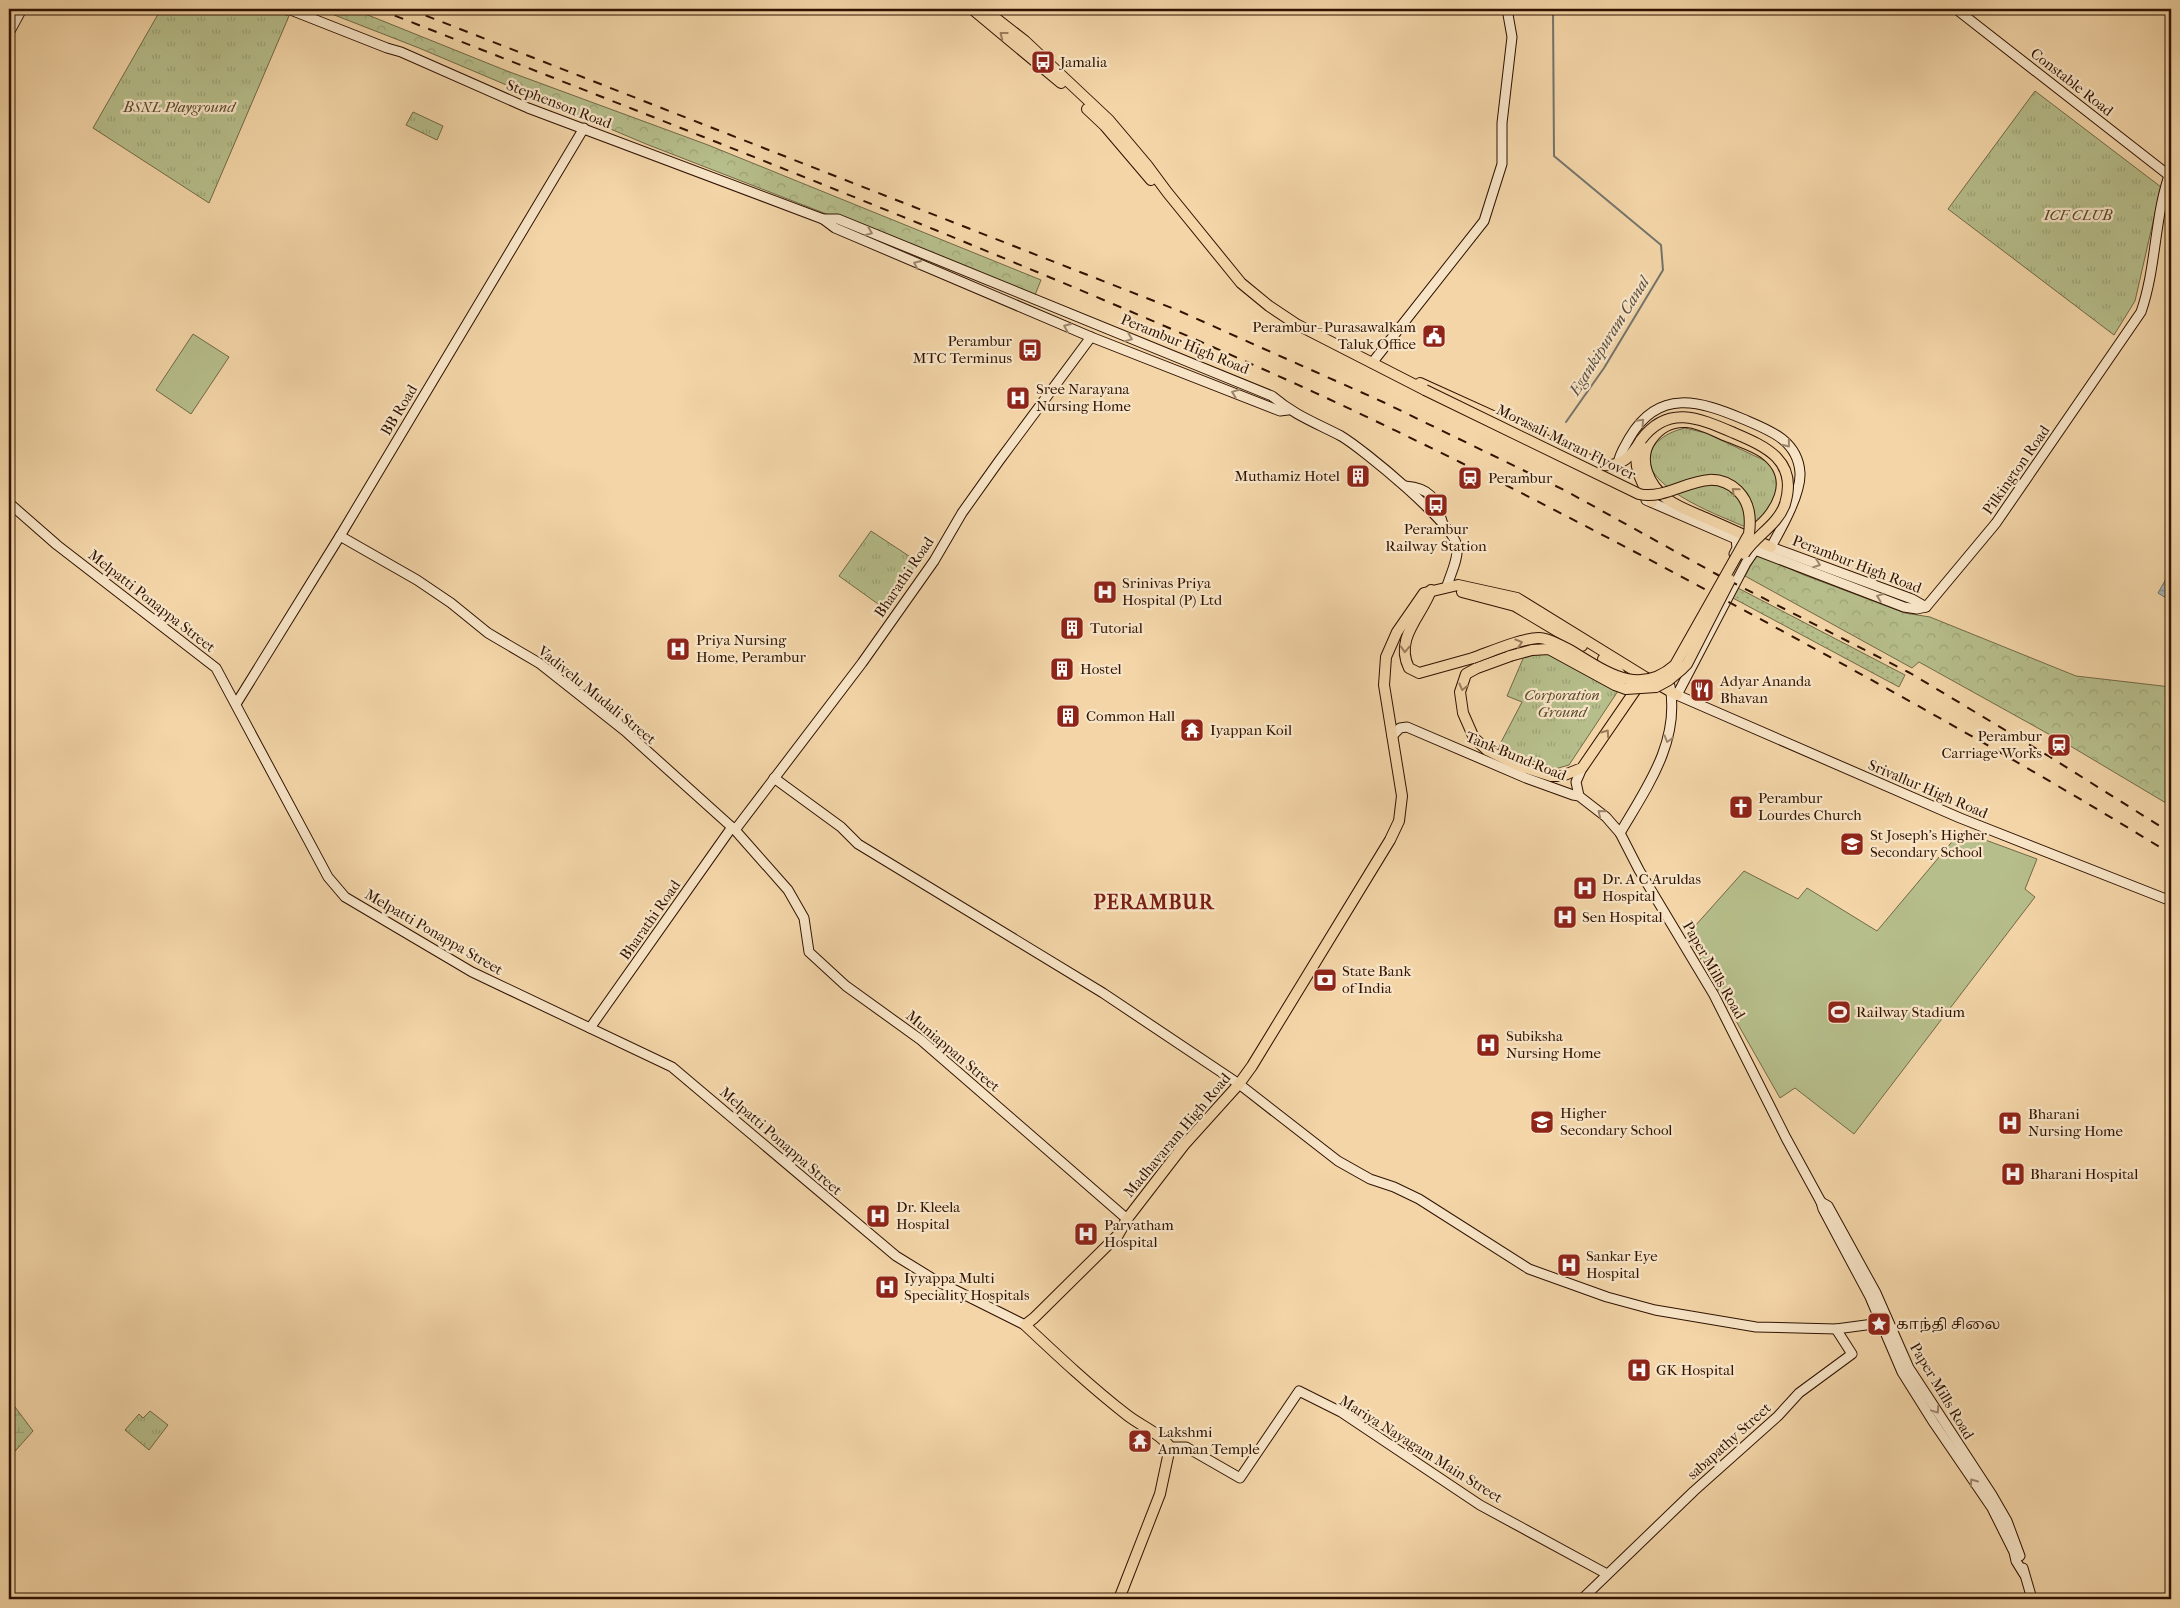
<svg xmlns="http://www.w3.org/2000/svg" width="2180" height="1608" font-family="'IM FELL French Canon','Noto Serif Tamil',serif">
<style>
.grass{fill:url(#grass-dots);stroke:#726846}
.forest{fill:url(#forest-crowns);stroke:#726846}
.wetland{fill:url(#wetland-marsh);stroke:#726846}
.park{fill:url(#park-tufts);stroke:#726846}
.pitch{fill:#b6be8b;stroke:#726846}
.water{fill:url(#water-rules);stroke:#74746c}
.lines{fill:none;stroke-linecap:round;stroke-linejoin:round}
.stream{stroke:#74746c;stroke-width:2}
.secondary-casing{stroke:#2f1200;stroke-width:11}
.primary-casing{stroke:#2f1200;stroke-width:12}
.secondary{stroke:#f7e4c6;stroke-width:9}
.primary{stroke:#f3d5a7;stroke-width:10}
.rail{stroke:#2f1200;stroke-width:2;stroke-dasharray:9 9;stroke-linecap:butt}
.primary-bridge-casing{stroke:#2f1200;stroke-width:12;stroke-linecap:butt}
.primary-bridge{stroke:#f3d5a7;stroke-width:10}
.oneway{stroke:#9b7d5c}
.oneway2{stroke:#9d866d}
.labels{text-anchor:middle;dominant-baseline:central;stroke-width:4.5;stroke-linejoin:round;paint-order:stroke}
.poi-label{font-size:15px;fill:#2f1200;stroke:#f7e4c6;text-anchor:start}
.street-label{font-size:15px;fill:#2f1200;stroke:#f7e4c6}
.park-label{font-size:15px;font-style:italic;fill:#58462a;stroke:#f7e4c6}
.water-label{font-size:16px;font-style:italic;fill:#574b3f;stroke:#f7e4c6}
.district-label{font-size:20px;font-weight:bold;letter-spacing:1px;fill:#7a1f14;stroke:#f7e4c6}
</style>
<defs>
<pattern id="grass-dots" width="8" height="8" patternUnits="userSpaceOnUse" patternTransform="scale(1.25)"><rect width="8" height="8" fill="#b6be8b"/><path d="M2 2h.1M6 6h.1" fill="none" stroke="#9da276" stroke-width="1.8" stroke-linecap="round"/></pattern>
<pattern id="forest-crowns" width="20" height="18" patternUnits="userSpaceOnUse" patternTransform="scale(1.25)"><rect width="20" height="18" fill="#b6be8b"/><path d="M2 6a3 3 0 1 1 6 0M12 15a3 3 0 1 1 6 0" fill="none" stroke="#9da276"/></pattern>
<pattern id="wetland-marsh" width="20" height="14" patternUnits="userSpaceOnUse" patternTransform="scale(1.25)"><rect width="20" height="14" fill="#b6be8b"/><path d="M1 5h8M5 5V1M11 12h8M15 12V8" fill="none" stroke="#9da276"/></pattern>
<pattern id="park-tufts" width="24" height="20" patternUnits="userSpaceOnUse" patternTransform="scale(1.25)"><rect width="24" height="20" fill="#b6be8b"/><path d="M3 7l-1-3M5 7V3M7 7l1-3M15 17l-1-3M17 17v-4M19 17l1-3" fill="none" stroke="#9da276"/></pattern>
<pattern id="water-rules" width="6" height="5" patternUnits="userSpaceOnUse" patternTransform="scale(1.25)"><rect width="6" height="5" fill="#a2b5b4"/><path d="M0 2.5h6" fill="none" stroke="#849290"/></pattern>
</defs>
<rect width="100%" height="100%" fill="#f3d5a7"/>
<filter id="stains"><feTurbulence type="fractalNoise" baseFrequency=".004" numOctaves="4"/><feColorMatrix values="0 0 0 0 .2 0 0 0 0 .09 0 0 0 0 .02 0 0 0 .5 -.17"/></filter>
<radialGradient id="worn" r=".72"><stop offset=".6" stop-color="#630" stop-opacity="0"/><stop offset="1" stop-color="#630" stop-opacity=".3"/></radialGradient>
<polygon class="grass" points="1736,587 1905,675 1899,687 1731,597"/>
<g class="forest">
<polygon points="319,9 353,9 507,71 708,145 1041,280 1035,295 646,144 419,48"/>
<polygon points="1757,554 1804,575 1905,613 1930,617 2076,676 2171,687 2171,806 2072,747 1919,662 1912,668 1745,576"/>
</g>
<polygon class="wetland" points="9,1399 33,1431 9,1458"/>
<g class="park">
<polygon points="161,9 270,9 289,16 209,203 93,128"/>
<polygon points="2035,91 2161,187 2135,301 2114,335 1948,209"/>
<polygon points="413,112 443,126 437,140 406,125"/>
<path d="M 1685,428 L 1706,433 L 1774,465 L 1779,484 L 1771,509 L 1750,529 C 1719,515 1653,493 1646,456 C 1657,440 1665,433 1685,428 Z"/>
<polygon points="871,531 918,562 885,609 839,576"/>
<polygon points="1545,653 1620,688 1569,765 1555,769 1498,748 1522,702 1507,696 1525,654"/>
<polygon points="150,1411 168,1425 149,1450 125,1430 139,1414 143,1418"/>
</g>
<g class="pitch">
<polygon points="193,334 229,357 191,414 156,390"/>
<polygon points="1961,831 2037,859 2025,889 2035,897 1854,1134 1795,1088 1780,1098 1687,935 1744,871 1798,899 1807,888 1877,931"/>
</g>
<polygon class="water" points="2171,570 2171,601 2158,593"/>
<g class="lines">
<polyline class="stream" points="1553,9 1554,156 1661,245 1663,270 1604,368 1566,422"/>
<g class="secondary-casing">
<g id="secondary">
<polyline points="288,9 387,48 401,52 528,108 823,219 835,228 1091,337 1280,411 1288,410"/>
<polyline points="1956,9 2171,177"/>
<polyline points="9,33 22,9"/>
<path d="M 823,219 L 838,219 L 1272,396 C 1294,415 1316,423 1341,436 C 1363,449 1453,523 1457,546 C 1459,558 1450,575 1447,586"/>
<polyline points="1372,363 1484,221 1502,164 1502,123 1512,37 1507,9"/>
<path d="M 1618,464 C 1619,454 1625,446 1630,437 C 1659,388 1700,401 1743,419 C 1769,430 1798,440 1800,473 C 1801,494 1781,529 1771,547"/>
<path d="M 1405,486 C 1431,488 1435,498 1442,521"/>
<polyline points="1646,500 1736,539 1737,548 1734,554"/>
<polyline points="9,503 57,545 216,668 328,877 345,897 472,972 672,1067 896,1256 935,1280 1025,1325"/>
<polyline points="340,536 417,580 451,603 488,633 539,663 625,731 735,830 788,890 804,918 809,952 846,986 921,1040 1127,1219"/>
<polyline points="1771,547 1755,550 1746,563 1677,695 1960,818 2171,901"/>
<polyline points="1771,547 1912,599 1926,607"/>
<path d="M 1755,550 L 1904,607 L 1917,609 L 1926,607 L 1996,523 L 2141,312 C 2157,266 2154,215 2171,170"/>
<polyline points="236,704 340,536 584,128"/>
<polyline points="1392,736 1400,728 1407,727 1526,778 1573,795 1579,796 1606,817 1620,833 1639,870 1714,995 1786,1138 1821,1202 1823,1209 1870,1297 1902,1372 1934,1423 1992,1508 2014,1552 2016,1561 2024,1574"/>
<polyline points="774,778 841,827 858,844 1103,993 1239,1084 1338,1161 1370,1179 1394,1187 1419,1199 1529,1269 1607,1297 1655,1310 1756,1327 1836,1329 1881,1323 1887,1319"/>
<polyline points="1579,796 1576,782 1582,768"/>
<polyline points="735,830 862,663 934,561 962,513 999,461 1091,337"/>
<path d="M 1620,833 C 1647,787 1680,742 1670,686"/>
<polyline points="590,1028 732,827"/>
<polyline points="1821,1202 1828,1206 1876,1293 1909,1368 1992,1495 2007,1521 2020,1556"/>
<polyline points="1170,1447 1186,1447 1240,1478 1299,1391 1341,1412 1480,1505 1607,1574"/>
<polyline points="2023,1568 2032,1599"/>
<polyline points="1582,1599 1694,1491 1778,1416 1799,1393 1852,1354 1836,1329"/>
</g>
</g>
<g class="primary-casing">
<g id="primary">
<polyline points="972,9 1061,83"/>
<polyline points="984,9 1025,41 1109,120 1147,165 1167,192 1241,283 1269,306 1296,324 1425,390"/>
<polyline points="1087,109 1105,126 1151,180"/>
<path d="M 1420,383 L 1601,465 C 1622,467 1631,457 1641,440"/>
<path d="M 1638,447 C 1632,467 1643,485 1652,502"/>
<path d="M 1749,534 C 1776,515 1799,479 1764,453 C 1754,446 1741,442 1729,437 C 1716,432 1701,423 1687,422 C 1672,421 1659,428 1651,440 C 1637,460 1649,485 1667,499 C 1679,508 1695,513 1708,519 C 1729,528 1750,538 1771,547"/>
<path d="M 1431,590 C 1422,616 1394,638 1409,668 L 1419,673 L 1473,658"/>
<polyline points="1462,592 1515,606 1582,646"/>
<polyline points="1510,656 1477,668 1466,674 1460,692 1463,713 1474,738 1487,750 1517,765 1551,776 1562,776 1582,768 1641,682"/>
<polyline points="1603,659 1613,665 1626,682"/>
<path d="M 1119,1599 L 1160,1494 L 1170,1447 C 1160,1433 1141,1426 1127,1415 C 1091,1387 1058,1356 1025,1325 L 1034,1318 L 1118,1235 L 1127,1219 L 1184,1145 L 1239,1084 L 1252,1066 L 1390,840 L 1399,821 L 1402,796 L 1384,685 L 1386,657 L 1397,632 L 1424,593 L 1458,585 L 1517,598 L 1645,677 L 1677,695"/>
</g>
</g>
<use href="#secondary" class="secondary"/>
<use href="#primary" class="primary"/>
<g class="rail">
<path d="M 378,9 C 678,127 980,243 1274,374 C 1432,445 1586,525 1738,607 C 1884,686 2030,767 2171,854"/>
<polyline points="409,9 1177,310 1383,402 1566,491 1718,575 1910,673 2050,757 2171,833"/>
</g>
<g class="primary-bridge-casing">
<g id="primary-bridge">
<path d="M 1425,390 L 1639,494 C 1673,502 1706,461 1738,491 C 1750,503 1751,518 1749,534 L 1675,665 C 1637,699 1603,669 1568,649 C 1559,645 1549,638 1539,638 C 1522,638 1490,652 1473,658"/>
<path d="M 1641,440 C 1668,404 1699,418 1734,433 C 1767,447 1798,461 1785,504 C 1778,525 1755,536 1744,554"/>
<polyline points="1510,656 1532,650 1549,649 1615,685 1626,689 1656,687 1669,680 1681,670 1687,664 1730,580"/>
</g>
</g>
<use href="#primary-bridge" class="primary-bridge"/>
</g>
<defs><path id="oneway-chevron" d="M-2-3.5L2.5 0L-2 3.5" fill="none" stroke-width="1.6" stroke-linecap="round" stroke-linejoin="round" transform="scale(1.25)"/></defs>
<g class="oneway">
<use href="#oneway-chevron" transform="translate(1003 35) rotate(-142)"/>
<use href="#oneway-chevron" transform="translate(1735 491) rotate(-139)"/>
<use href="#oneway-chevron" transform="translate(1519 643) rotate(-17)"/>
<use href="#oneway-chevron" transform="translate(1405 649) rotate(92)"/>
<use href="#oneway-chevron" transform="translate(1463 687) rotate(104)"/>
<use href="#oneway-chevron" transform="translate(1606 733) rotate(-55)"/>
</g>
<g class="oneway2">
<use href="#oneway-chevron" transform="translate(869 232) rotate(22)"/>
<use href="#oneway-chevron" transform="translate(917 264) rotate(-156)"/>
<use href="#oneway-chevron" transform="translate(1067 327) rotate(-157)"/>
<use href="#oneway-chevron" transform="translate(1129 338) rotate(22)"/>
<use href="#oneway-chevron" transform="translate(1235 393) rotate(-159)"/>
<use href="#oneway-chevron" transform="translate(1641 422) rotate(-47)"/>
<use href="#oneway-chevron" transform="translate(1787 444) rotate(51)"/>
<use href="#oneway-chevron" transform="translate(1817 564) rotate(20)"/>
<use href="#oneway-chevron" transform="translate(1880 597) rotate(-159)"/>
<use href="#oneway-chevron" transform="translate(1668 739) rotate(107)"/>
<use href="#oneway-chevron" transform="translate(1601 813) rotate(-141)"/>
<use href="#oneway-chevron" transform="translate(1936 1410) rotate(56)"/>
<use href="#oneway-chevron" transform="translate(1973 1482) rotate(-125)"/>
</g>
<defs>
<g id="bus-square" transform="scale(1.25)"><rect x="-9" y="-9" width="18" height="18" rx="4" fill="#8f2418" stroke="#f7e4c6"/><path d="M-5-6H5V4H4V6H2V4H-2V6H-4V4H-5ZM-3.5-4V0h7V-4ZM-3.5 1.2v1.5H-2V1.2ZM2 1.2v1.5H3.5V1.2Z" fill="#fff"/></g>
<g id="civic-square" transform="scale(1.25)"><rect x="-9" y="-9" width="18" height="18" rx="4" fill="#8f2418" stroke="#f7e4c6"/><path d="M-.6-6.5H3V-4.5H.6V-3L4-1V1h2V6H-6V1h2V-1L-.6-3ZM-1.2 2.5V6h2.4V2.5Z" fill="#fff"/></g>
<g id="hospital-square" transform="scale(1.25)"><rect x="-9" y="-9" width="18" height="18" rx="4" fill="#8f2418" stroke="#f7e4c6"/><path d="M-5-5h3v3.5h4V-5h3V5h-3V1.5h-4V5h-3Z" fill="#fff"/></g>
<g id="building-square" transform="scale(1.25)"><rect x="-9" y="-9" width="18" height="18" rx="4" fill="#8f2418" stroke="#f7e4c6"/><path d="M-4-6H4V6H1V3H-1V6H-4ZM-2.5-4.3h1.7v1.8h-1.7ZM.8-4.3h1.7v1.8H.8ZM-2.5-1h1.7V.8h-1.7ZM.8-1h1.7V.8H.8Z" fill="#fff"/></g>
<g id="station-square" transform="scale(1.25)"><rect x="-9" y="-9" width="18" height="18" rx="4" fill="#8f2418" stroke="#f7e4c6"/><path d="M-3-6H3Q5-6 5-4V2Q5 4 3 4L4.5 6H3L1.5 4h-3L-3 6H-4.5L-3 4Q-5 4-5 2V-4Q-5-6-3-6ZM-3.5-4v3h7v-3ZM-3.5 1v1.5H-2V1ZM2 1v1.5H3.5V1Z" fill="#fff"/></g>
<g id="restaurant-square" transform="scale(1.25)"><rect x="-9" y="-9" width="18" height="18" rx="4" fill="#8f2418" stroke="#f7e4c6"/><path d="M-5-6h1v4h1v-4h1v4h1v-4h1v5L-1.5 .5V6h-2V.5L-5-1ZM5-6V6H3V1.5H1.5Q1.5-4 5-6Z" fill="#fff"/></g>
<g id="temple-square" transform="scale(1.25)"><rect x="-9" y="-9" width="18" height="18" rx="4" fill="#8f2418" stroke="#f7e4c6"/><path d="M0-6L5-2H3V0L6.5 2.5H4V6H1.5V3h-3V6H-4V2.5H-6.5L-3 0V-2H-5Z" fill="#fff"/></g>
<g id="church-square" transform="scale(1.25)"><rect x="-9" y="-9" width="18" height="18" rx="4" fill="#8f2418" stroke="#f7e4c6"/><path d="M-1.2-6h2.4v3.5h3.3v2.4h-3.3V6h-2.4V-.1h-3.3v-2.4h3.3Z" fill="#fff"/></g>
<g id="school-square" transform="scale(1.25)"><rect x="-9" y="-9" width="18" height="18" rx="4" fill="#8f2418" stroke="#f7e4c6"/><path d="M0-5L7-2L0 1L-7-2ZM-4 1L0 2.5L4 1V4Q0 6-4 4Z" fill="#fff"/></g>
<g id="bank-square" transform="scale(1.25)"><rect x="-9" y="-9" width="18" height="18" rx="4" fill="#8f2418" stroke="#f7e4c6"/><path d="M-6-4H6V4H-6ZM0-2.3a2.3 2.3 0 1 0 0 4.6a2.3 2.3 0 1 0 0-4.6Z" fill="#fff"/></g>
<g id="stadium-square" transform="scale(1.25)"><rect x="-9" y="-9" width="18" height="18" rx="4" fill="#8f2418" stroke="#f7e4c6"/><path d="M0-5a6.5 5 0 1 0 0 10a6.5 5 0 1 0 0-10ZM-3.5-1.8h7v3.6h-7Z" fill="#fff"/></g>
<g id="sight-square" transform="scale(1.25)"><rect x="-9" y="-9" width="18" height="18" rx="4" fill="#8f2418" stroke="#f7e4c6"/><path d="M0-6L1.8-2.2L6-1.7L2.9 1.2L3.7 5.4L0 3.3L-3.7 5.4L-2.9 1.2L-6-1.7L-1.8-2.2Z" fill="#fff"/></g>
</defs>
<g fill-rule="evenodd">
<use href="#bus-square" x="1043" y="62"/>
<use href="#civic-square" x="1434" y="336"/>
<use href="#bus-square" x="1030" y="350"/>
<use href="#hospital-square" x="1018" y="398"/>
<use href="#building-square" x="1358" y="476"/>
<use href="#station-square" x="1470" y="478"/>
<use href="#bus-square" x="1436" y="505"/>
<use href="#hospital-square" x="1105" y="592"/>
<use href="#building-square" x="1072" y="628"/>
<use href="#hospital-square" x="678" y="649"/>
<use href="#building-square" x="1062" y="669"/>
<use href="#restaurant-square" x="1702" y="690"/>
<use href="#building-square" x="1068" y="716"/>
<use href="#temple-square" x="1192" y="730"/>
<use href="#station-square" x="2059" y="745"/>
<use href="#church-square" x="1741" y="807"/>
<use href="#school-square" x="1852" y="844"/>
<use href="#hospital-square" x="1585" y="888"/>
<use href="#hospital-square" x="1565" y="917"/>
<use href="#bank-square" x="1325" y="980"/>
<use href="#stadium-square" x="1839" y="1012"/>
<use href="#hospital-square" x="1488" y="1045"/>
<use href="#school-square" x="1542" y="1122"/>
<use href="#hospital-square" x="2010" y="1123"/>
<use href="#hospital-square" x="2013" y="1174"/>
<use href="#hospital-square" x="878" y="1216"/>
<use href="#hospital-square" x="1086" y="1234"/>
<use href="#hospital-square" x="1569" y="1265"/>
<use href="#hospital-square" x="887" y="1287"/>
<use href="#sight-square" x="1879" y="1324"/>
<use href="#hospital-square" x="1639" y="1370"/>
<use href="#temple-square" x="1140" y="1441"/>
</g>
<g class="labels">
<g class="poi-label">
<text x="1060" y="62">Jamalia</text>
<text x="1416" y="327" text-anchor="end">Perambur- Purasawalkam<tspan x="1416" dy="17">Taluk Office</tspan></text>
<text x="1012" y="341" text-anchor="end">Perambur<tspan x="1012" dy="17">MTC Terminus</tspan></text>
<text x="1036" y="389">Sree Narayana<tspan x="1036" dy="17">Nursing Home</tspan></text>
<text x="1340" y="476" text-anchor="end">Muthamiz Hotel</text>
<text x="1488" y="478">Perambur</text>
<text x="1436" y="529" text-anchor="middle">Perambur<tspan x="1436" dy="17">Railway Station</tspan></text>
<text x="1122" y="583">Srinivas Priya<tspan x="1122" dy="17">Hospital (P) Ltd</tspan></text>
<text x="1090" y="628">Tutorial</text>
<text x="696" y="640">Priya Nursing<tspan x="696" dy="17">Home, Perambur</tspan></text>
<text x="1080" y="669">Hostel</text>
<text x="1720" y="681">Adyar Ananda<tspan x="1720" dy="17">Bhavan</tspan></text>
<text x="1086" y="716">Common Hall</text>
<text x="1210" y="730">Iyappan Koil</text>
<text x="2042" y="736" text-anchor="end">Perambur<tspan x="2042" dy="17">Carriage Works</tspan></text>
<text x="1758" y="798">Perambur<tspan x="1758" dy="17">Lourdes Church</tspan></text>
<text x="1870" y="835">St Joseph's Higher<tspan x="1870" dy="17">Secondary School</tspan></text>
<text x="1602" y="879">Dr. A C Aruldas<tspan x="1602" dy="17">Hospital</tspan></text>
<text x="1582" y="917">Sen Hospital</text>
<text x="1342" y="971">State Bank<tspan x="1342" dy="17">of India</tspan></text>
<text x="1856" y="1012">Railway Stadium</text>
<text x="1506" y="1036">Subiksha<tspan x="1506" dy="17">Nursing Home</tspan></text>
<text x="1560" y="1113">Higher<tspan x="1560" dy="17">Secondary School</tspan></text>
<text x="2028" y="1114">Bharani<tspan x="2028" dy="17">Nursing Home</tspan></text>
<text x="2030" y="1174">Bharani Hospital</text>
<text x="896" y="1207">Dr. Kleela<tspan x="896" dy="17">Hospital</tspan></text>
<text x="1104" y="1225">Parvatham<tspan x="1104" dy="17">Hospital</tspan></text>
<text x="1586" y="1256">Sankar Eye<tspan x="1586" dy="17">Hospital</tspan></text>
<text x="904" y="1278">Iyyappa Multi<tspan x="904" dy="17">Speciality Hospitals</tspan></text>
<text x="1896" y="1324">காந்தி சிலை</text>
<text x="1656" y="1370">GK Hospital</text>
<text x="1158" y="1432">Lakshmi<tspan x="1158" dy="17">Amman Temple</tspan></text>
</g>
<g class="street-label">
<text transform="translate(2072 82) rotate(38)">Constable Road</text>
<text transform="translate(559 104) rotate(21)">Stephenson Road</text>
<text transform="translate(1185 344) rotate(22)">Perambur High Road</text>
<text transform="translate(399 410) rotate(-59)">BB Road</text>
<text transform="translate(1566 442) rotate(26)">Morasali Maran Flyover</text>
<text transform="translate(2016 470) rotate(-55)">Pilkington Road</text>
<text transform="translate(1857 564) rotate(21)">Perambur High Road</text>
<text transform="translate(904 577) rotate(-56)">Bharathi Road</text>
<text transform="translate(152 601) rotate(38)">Melpatti Ponappa Street</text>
<text transform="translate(597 695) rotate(39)">Vadivelu Mudali Street</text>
<text transform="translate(1516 756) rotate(22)">Tank Bund Road</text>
<text transform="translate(1928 789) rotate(23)">Srivallur High Road</text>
<text transform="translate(650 920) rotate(-55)">Bharathi Road</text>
<text transform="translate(434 932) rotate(30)">Melpatti Ponappa Street</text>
<text transform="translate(1714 970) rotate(60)">Paper Mills Road</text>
<text transform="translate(953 1051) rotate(40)">Muniappan Street</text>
<text transform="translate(1177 1135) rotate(-50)">Madhavaram High Road</text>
<text transform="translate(781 1141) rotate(41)">Melpatti Ponappa Street</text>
<text transform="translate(1942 1391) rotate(59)">Paper Mills Road</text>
<text transform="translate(1729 1441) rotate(-42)">sabapathy Street</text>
<text transform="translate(1421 1449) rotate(32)">Mariya Nayagam Main Street</text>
</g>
<g class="park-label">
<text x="179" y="107">BSNL Playground</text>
<text x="2078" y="215">ICF CLUB</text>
<text x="1562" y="695">Corporation<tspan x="1562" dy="17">Ground</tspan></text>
</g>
<g class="water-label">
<text transform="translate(1609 336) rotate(-58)">Egankipuram Canal</text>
</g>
<g class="district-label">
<text x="1154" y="902">PERAMBUR</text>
</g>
</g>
<rect width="2180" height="1608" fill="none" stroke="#f3d5a7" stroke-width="30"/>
<rect x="10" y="10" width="2160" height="1588" fill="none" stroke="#2f1200" stroke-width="2.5"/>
<rect x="15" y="15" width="2150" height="1578" fill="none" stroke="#2f1200"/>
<rect width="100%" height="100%" filter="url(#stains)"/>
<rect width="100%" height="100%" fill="url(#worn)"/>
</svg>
